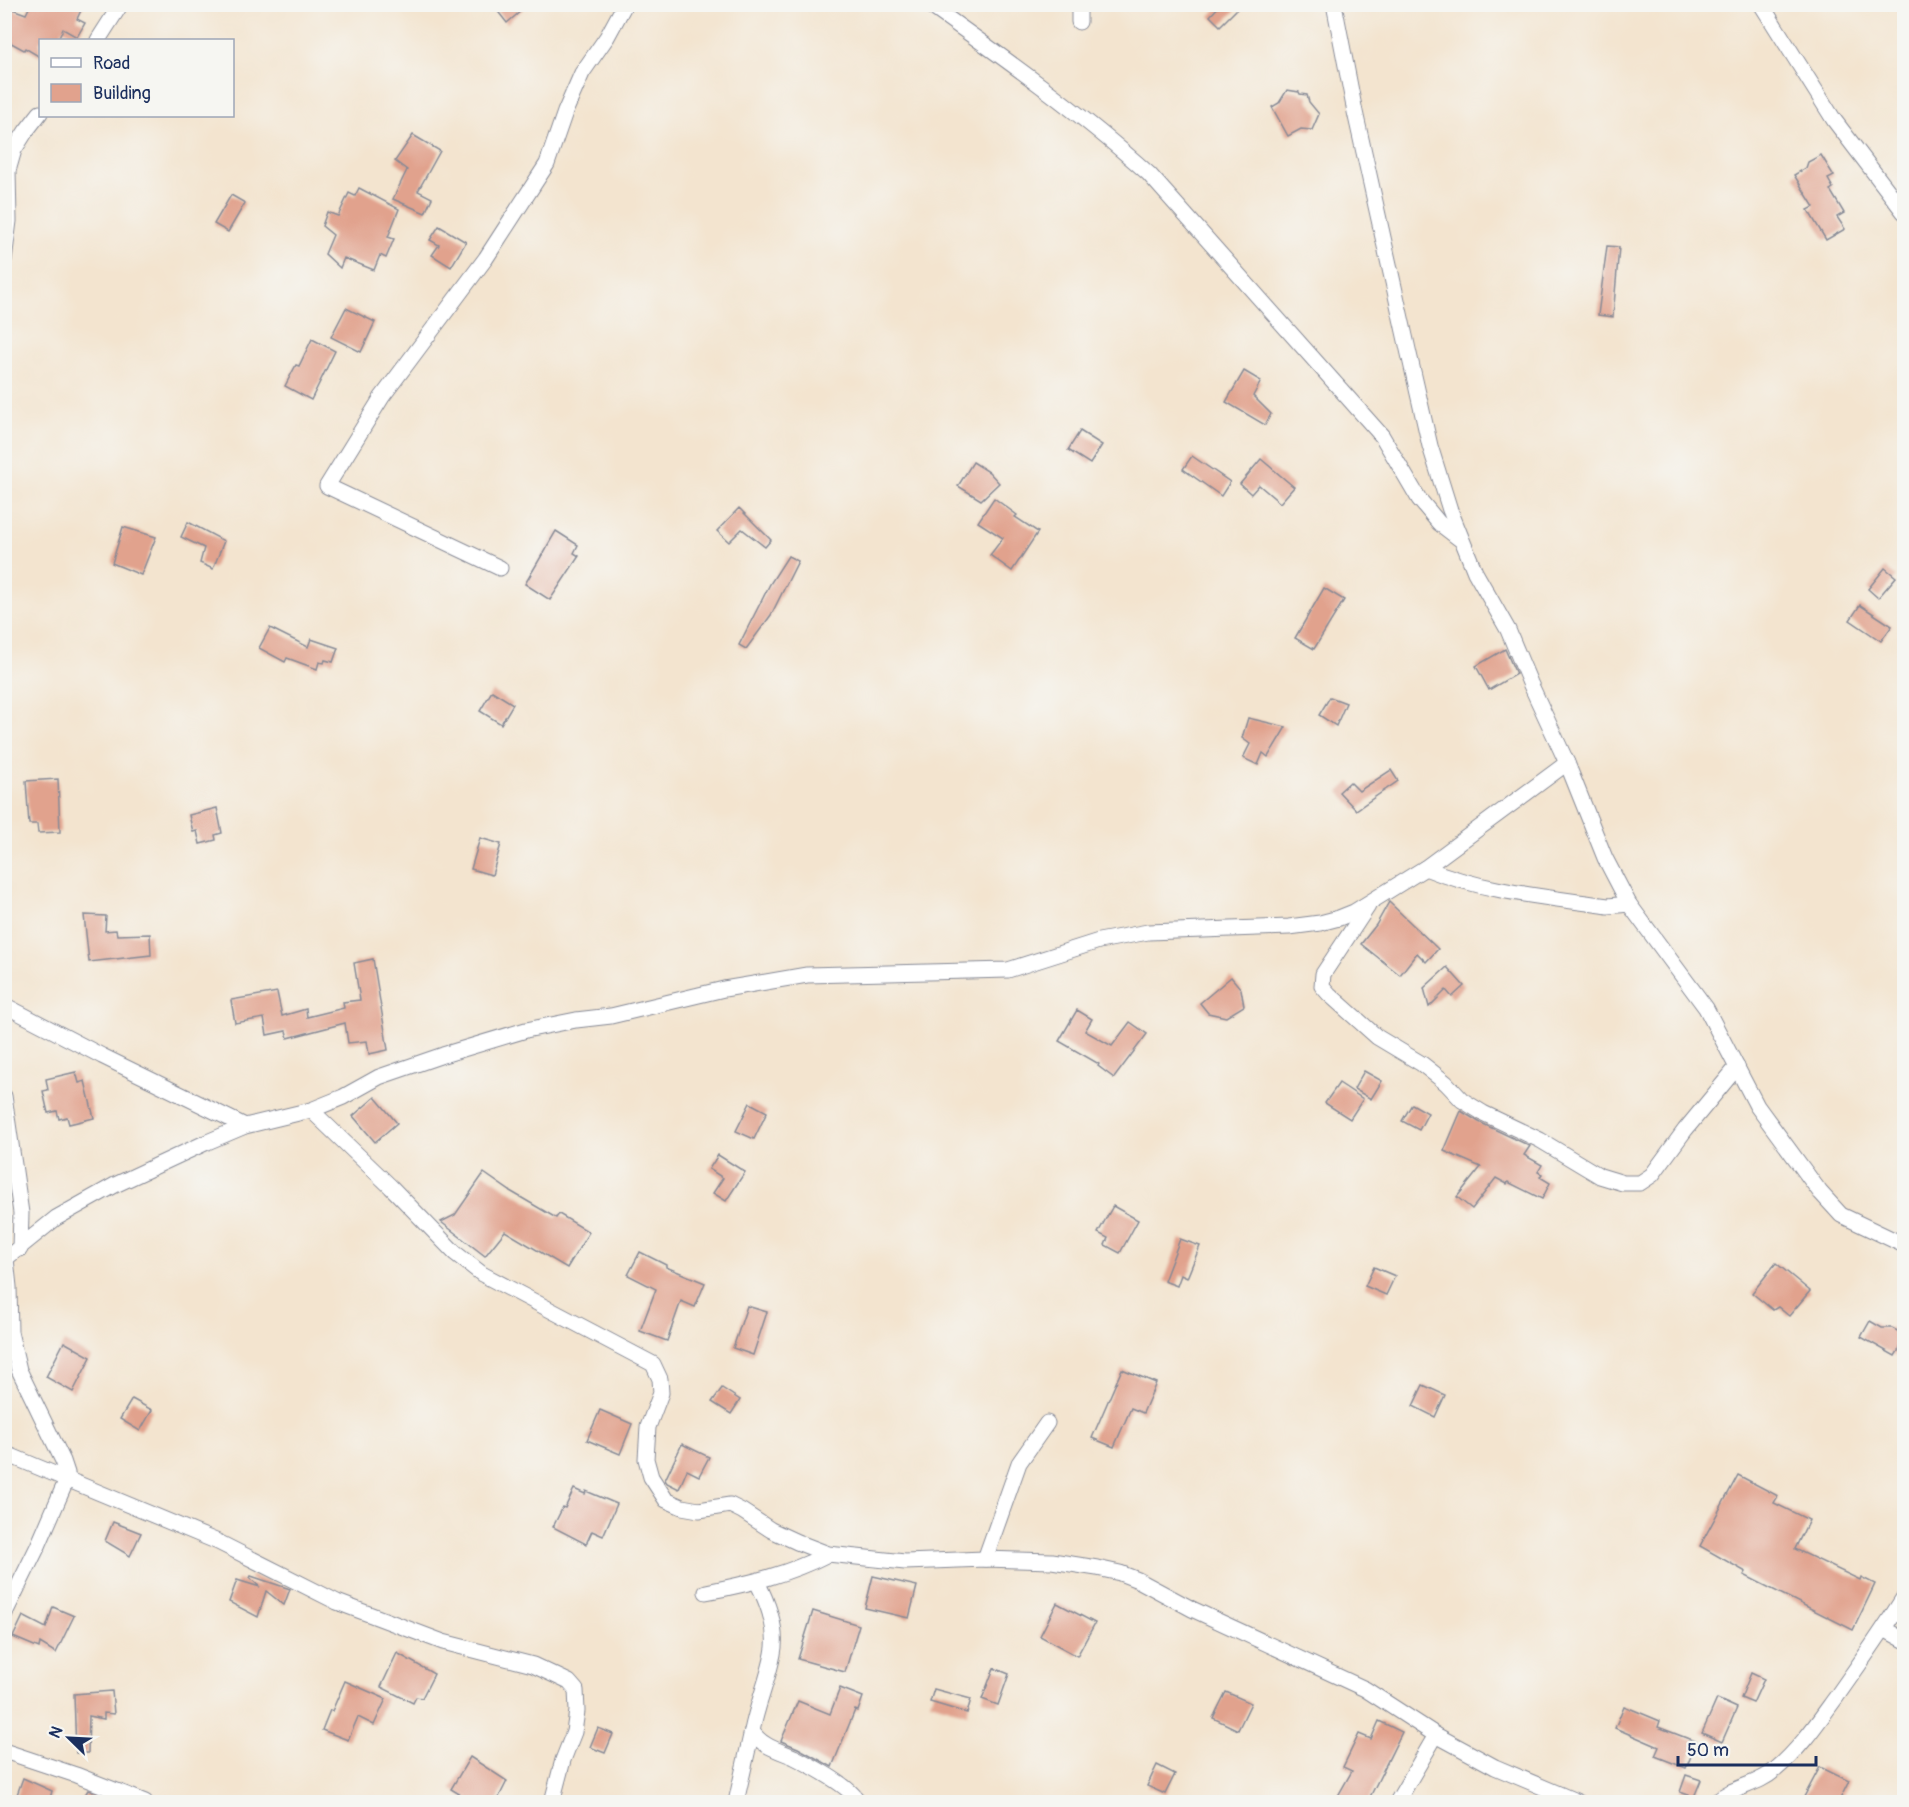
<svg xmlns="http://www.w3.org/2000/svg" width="1909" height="1807" font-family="Pangolin,sans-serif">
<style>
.building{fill:#e1a28d}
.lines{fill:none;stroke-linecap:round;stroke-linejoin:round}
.minor-casing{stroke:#878a96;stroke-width:17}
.minor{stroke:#fff;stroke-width:15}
</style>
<rect width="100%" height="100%" fill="#f6f6f2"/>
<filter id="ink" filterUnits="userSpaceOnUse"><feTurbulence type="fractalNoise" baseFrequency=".0167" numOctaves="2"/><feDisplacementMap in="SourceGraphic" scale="12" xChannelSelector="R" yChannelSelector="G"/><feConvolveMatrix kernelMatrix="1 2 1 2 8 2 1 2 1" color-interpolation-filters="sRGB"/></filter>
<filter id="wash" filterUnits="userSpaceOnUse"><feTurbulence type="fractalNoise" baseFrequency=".008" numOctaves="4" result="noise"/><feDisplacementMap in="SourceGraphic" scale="24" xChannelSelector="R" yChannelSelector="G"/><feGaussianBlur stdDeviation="1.35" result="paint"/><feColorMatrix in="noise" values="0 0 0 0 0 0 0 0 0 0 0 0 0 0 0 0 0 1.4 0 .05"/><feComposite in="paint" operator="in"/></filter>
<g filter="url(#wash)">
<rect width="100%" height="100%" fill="#f3e4cf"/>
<g id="blocks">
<g class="building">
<polygon points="31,4 84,4 77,19 85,23 77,37 63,29 58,40 40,40 40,57 25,48 24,50 4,39 4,6 26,14"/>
<polygon points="492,4 529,4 507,23"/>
<polygon points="1221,4 1242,4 1220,26 1210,16"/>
<polygon points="1287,90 1299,92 1300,94 1307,95 1309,102 1319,114 1312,130 1301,129 1288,136 1272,107 1279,103"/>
<polygon points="413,135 440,151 418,191 432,198 425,213 393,199 407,170 395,161"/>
<polygon points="1821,155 1834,176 1828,179 1833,188 1830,190 1844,213 1837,217 1845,229 1826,240 1808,210 1814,207 1794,175 1806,168 1808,162"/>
<polygon points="359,188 399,209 388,237 394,239 386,258 380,255 374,270 344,258 340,268 325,254 333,235 322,226 327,212 338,216 349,193 355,196"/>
<polygon points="231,195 245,203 228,232 214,224"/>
<polygon points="439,226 466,242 451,267 432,255 439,245 430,240"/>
<polygon points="1607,246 1619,247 1613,317 1598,315"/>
<polygon points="346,308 375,322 361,352 331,337"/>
<polygon points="312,339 335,351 311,400 285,386 296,365 299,366"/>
<polygon points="1244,371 1261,381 1253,396 1271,414 1265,425 1226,402"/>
<polygon points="1080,431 1102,445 1090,464 1068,450"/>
<polygon points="1192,456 1230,482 1221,496 1183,469"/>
<polygon points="1261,459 1294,487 1280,503 1259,485 1251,494 1240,484"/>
<polygon points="973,462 989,472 999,483 981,500 958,486"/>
<polygon points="994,498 1017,515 1015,517 1038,532 1012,571 990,555 1003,538 978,522"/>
<polygon points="739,508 771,540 765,547 742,529 729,542 717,531"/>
<polygon points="188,522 224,541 213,569 200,563 204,548 181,537"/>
<polygon points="123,527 156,537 141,575 112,563"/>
<polygon points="556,531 578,545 574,553 579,556 550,600 525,584"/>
<polygon points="788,556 798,561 771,615 746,649 739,645 770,584"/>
<polygon points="1885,568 1896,577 1878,598 1868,589"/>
<polygon points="1324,588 1344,600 1314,649 1295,638"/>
<polygon points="1860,605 1892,626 1881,641 1850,620"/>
<polygon points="270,628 308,647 311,639 338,648 333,662 325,660 324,663 319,662 317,669 287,658 285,662 259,648"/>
<polygon points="1505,649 1516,674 1489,690 1476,666"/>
<polygon points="492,691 513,704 501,724 480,711"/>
<polygon points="1330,697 1346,703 1336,726 1319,715"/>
<polygon points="1248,718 1286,727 1268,757 1263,753 1258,765 1243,758 1250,744 1242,738"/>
<polygon points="1391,770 1398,781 1356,810 1339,792 1350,782 1359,791"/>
<polygon points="58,779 60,832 38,833 37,824 29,824 26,781"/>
<polygon points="217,808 222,833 215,835 216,840 200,844 197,831 193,832 189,815"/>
<polygon points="480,838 501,844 492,875 471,869"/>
<polygon points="1389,902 1438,949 1426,962 1417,953 1400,975 1361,944 1376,925"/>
<polygon points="84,915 106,916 105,931 116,930 117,935 150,934 151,955 89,962"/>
<polygon points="373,959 388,1050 369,1054 367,1041 348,1043 345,1023 288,1038 286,1031 267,1035 264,1018 235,1023 231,1000 277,992 282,1016 306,1009 307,1017 344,1008 343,1002 360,1000 354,963"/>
<polygon points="1447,967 1464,986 1452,997 1446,990 1429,1007 1424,988"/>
<polygon points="1231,977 1241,989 1244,1006 1226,1017 1208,1013 1200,1003"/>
<polygon points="1077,1010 1092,1019 1085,1031 1112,1046 1130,1022 1147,1034 1114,1078 1098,1066 1099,1064 1059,1041"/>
<polygon points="1364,1071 1382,1081 1371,1099 1354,1089"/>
<polygon points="76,1072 79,1083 85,1081 94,1118 69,1124 67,1117 59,1119 57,1111 48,1113 43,1091 48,1090 46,1079"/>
<polygon points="1339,1083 1363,1099 1350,1119 1325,1103"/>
<polygon points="375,1097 397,1123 375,1142 353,1116"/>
<polygon points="750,1103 767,1112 754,1139 736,1131"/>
<polygon points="1412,1104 1428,1113 1419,1130 1402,1121"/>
<polygon points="1461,1111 1479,1122 1530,1146 1524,1155 1542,1165 1538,1172 1542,1174 1540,1177 1550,1183 1542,1199 1508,1182 1507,1184 1496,1178 1472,1209 1457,1197 1481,1167 1444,1151"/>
<polygon points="718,1155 745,1172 726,1201 713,1193 723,1178 709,1169"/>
<polygon points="484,1173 510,1191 556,1218 559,1214 589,1232 567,1268 505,1231 485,1256 441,1222 455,1215"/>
<polygon points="1113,1206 1138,1220 1120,1253 1105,1245 1108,1238 1098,1233"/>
<polygon points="1180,1239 1200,1246 1187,1278 1181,1275 1177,1286 1164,1281"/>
<polygon points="640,1252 666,1265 666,1267 705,1283 695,1307 681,1301 667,1341 640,1331 656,1289 628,1275"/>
<polygon points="1776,1263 1810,1291 1789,1316 1778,1307 1773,1310 1752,1293"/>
<polygon points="1374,1267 1395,1276 1386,1295 1365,1286"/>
<polygon points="747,1306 767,1312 753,1355 733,1348"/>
<polygon points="1870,1321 1882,1328 1892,1328 1905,1335 1905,1340 1895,1356 1861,1337"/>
<polygon points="64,1342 91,1357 73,1392 46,1377"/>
<polygon points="1122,1369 1156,1383 1143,1413 1131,1408 1114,1447 1092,1438"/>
<polygon points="1423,1385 1445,1395 1435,1417 1413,1406"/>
<polygon points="722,1388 740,1400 731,1414 712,1402"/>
<polygon points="132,1399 152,1410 140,1431 120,1419"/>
<polygon points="600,1410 632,1424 620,1454 587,1440"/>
<polygon points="682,1444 709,1457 699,1476 687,1470 679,1489 667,1483 665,1480"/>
<polygon points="1738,1475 1778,1496 1774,1503 1809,1520 1795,1549 1860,1580 1861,1577 1875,1584 1853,1630 1744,1575 1746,1572 1700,1546"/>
<polygon points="574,1489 585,1494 586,1491 617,1504 603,1536 592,1531 586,1544 553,1527 563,1507 565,1508"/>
<polygon points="113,1522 141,1533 130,1556 105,1541"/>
<polygon points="251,1576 290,1589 284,1605 266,1591 258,1617 229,1602 237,1580 260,1587 250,1578"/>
<polygon points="873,1576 917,1586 909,1618 865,1608"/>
<polygon points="1057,1603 1095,1623 1077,1656 1040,1636"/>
<polygon points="53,1607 74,1616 56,1653 40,1643 39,1648 13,1637 23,1616 46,1628"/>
<polygon points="813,1611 859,1625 845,1672 798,1659"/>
<polygon points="397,1653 434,1674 422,1698 416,1697 413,1703 381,1687"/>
<polygon points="994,1668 1009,1674 998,1705 982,1699"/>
<polygon points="1751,1673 1764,1679 1753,1703 1741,1698"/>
<polygon points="345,1681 386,1699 374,1725 358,1717 348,1740 322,1730 330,1710 332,1711"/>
<polygon points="840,1688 863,1697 858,1711 855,1710 832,1767 798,1748 781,1741 798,1701 830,1714"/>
<polygon points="934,1689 971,1699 967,1713 930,1702"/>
<polygon points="112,1691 114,1714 104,1713 104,1719 89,1716 88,1753 76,1753 74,1694"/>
<polygon points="1226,1692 1251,1703 1238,1730 1213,1718"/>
<polygon points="1717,1699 1737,1708 1722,1742 1702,1733"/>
<polygon points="1624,1706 1660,1721 1658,1727 1697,1742 1686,1768 1655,1756 1659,1747 1615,1728"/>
<polygon points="1379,1721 1402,1732 1367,1803 1334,1803 1352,1771 1343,1767 1359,1734 1371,1739"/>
<polygon points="598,1728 613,1734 605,1753 590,1747"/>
<polygon points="470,1757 507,1781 496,1803 474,1803 451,1789"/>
<polygon points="1157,1765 1175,1774 1165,1794 1147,1786"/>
<polygon points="1820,1767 1849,1781 1838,1803 1815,1803 1804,1797"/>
<polygon points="1686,1775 1701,1780 1694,1797 1680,1792"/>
<polygon points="23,1778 52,1791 49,1803 14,1803"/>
<polygon points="88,1790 120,1803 80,1803"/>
</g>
</g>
</g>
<g filter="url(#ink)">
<use href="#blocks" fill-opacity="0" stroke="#878a96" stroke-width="1.5"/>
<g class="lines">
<g class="minor-casing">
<g id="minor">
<path d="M 928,4 C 1004,58 1080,112 1149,174 L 1382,436 L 1419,499 L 1439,523 L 1461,540"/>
<polyline points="1079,4 1079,22"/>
<polyline points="1334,4 1355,112 1409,354 1430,446 1450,510 1475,572 1508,630 1530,683 1567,763 1605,858 1629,904 1706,1008 1757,1106 1820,1192 1841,1215 1904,1245"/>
<polyline points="1761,4 1834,120 1904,212"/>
<polyline points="98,40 121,4"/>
<polyline points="4,260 9,221 8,171 14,150 26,131 40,113"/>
<polyline points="500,568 327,486 382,397 486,258 547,164 565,112 582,73 607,37 625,4"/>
<path d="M 1425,868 C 1484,892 1546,897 1608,906 L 1629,904"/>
<polyline points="1368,906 1323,974 1322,986 1329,994 1377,1037 1422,1064 1446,1083 1462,1100 1483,1113 1540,1140 1600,1176 1623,1183 1640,1183 1652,1175 1685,1130 1737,1067"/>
<polyline points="4,1005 102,1056 245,1126"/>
<polyline points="4,1096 21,1213 20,1249"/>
<polyline points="311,1110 391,1187 455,1253 482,1274 653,1364 660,1379 661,1393 648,1427 646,1459 651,1477 666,1500 682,1507 699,1510 730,1505 742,1511 771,1530 797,1542 828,1554 905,1562 985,1559 1052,1561 1097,1568 1120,1573 1138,1580 1192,1609 1365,1689 1436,1735 1495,1767 1578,1802"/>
<polyline points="4,1260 56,1218 115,1185 205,1143 245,1126 311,1110 343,1097 379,1077 443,1055 526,1030 576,1020 611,1016 724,989 807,975 1008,970 1099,941 1148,932 1289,927 1320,923 1339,918 1354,912 1425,868 1567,763"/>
<polyline points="4,1453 218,1542 337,1602 443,1642 533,1665 569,1682 576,1690 577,1711 574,1732 563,1760 552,1802"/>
<polyline points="985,1559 1019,1463 1047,1423"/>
<path d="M 757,1582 C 768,1603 778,1630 773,1654 C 768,1680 757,1705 752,1731 C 761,1746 778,1750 794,1757 C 810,1765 852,1787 858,1802"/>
<path d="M 706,1592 C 748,1584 789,1574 828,1554"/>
<polyline points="4,1615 38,1546 67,1479 67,1473 63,1461 19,1370 10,1332 9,1287 6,1259"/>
<polyline points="1884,1629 1904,1640"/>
<polyline points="4,1751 76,1775 145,1802"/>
<polyline points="736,1802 752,1731"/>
<polyline points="1397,1802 1436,1735"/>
<path d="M 1715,1802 C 1732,1787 1758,1785 1775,1770 C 1800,1749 1818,1722 1837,1696 C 1860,1663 1883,1631 1904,1597"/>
</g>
</g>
<use href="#minor" class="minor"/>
</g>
</g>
<rect width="1909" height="1807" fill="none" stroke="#f6f6f2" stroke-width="24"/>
<rect x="39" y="39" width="195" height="78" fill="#f6f6f2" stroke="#9ea6b7" stroke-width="1.5"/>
<rect x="51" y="58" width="30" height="9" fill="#ffffff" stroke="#9ea6b7" stroke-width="1.5"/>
<text x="93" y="69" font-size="18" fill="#1b2f5e">Road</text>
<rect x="51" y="84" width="30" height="18" fill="#e1a28d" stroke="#9ea6b7" stroke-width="1.5"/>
<text x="93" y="99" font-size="18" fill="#1b2f5e">Building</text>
<g transform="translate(69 1738) rotate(294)" stroke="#f6f6f2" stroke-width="4.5" paint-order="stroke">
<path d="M0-4.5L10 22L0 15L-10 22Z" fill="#1b2f5e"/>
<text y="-9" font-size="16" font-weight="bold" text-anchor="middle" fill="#1b2f5e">N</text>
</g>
<path d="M1678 1756v9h138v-9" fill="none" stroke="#1b2f5e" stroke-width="3"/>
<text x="1687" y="1756" font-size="18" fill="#1b2f5e" stroke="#f6f6f2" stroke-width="4.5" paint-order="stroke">50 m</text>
</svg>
